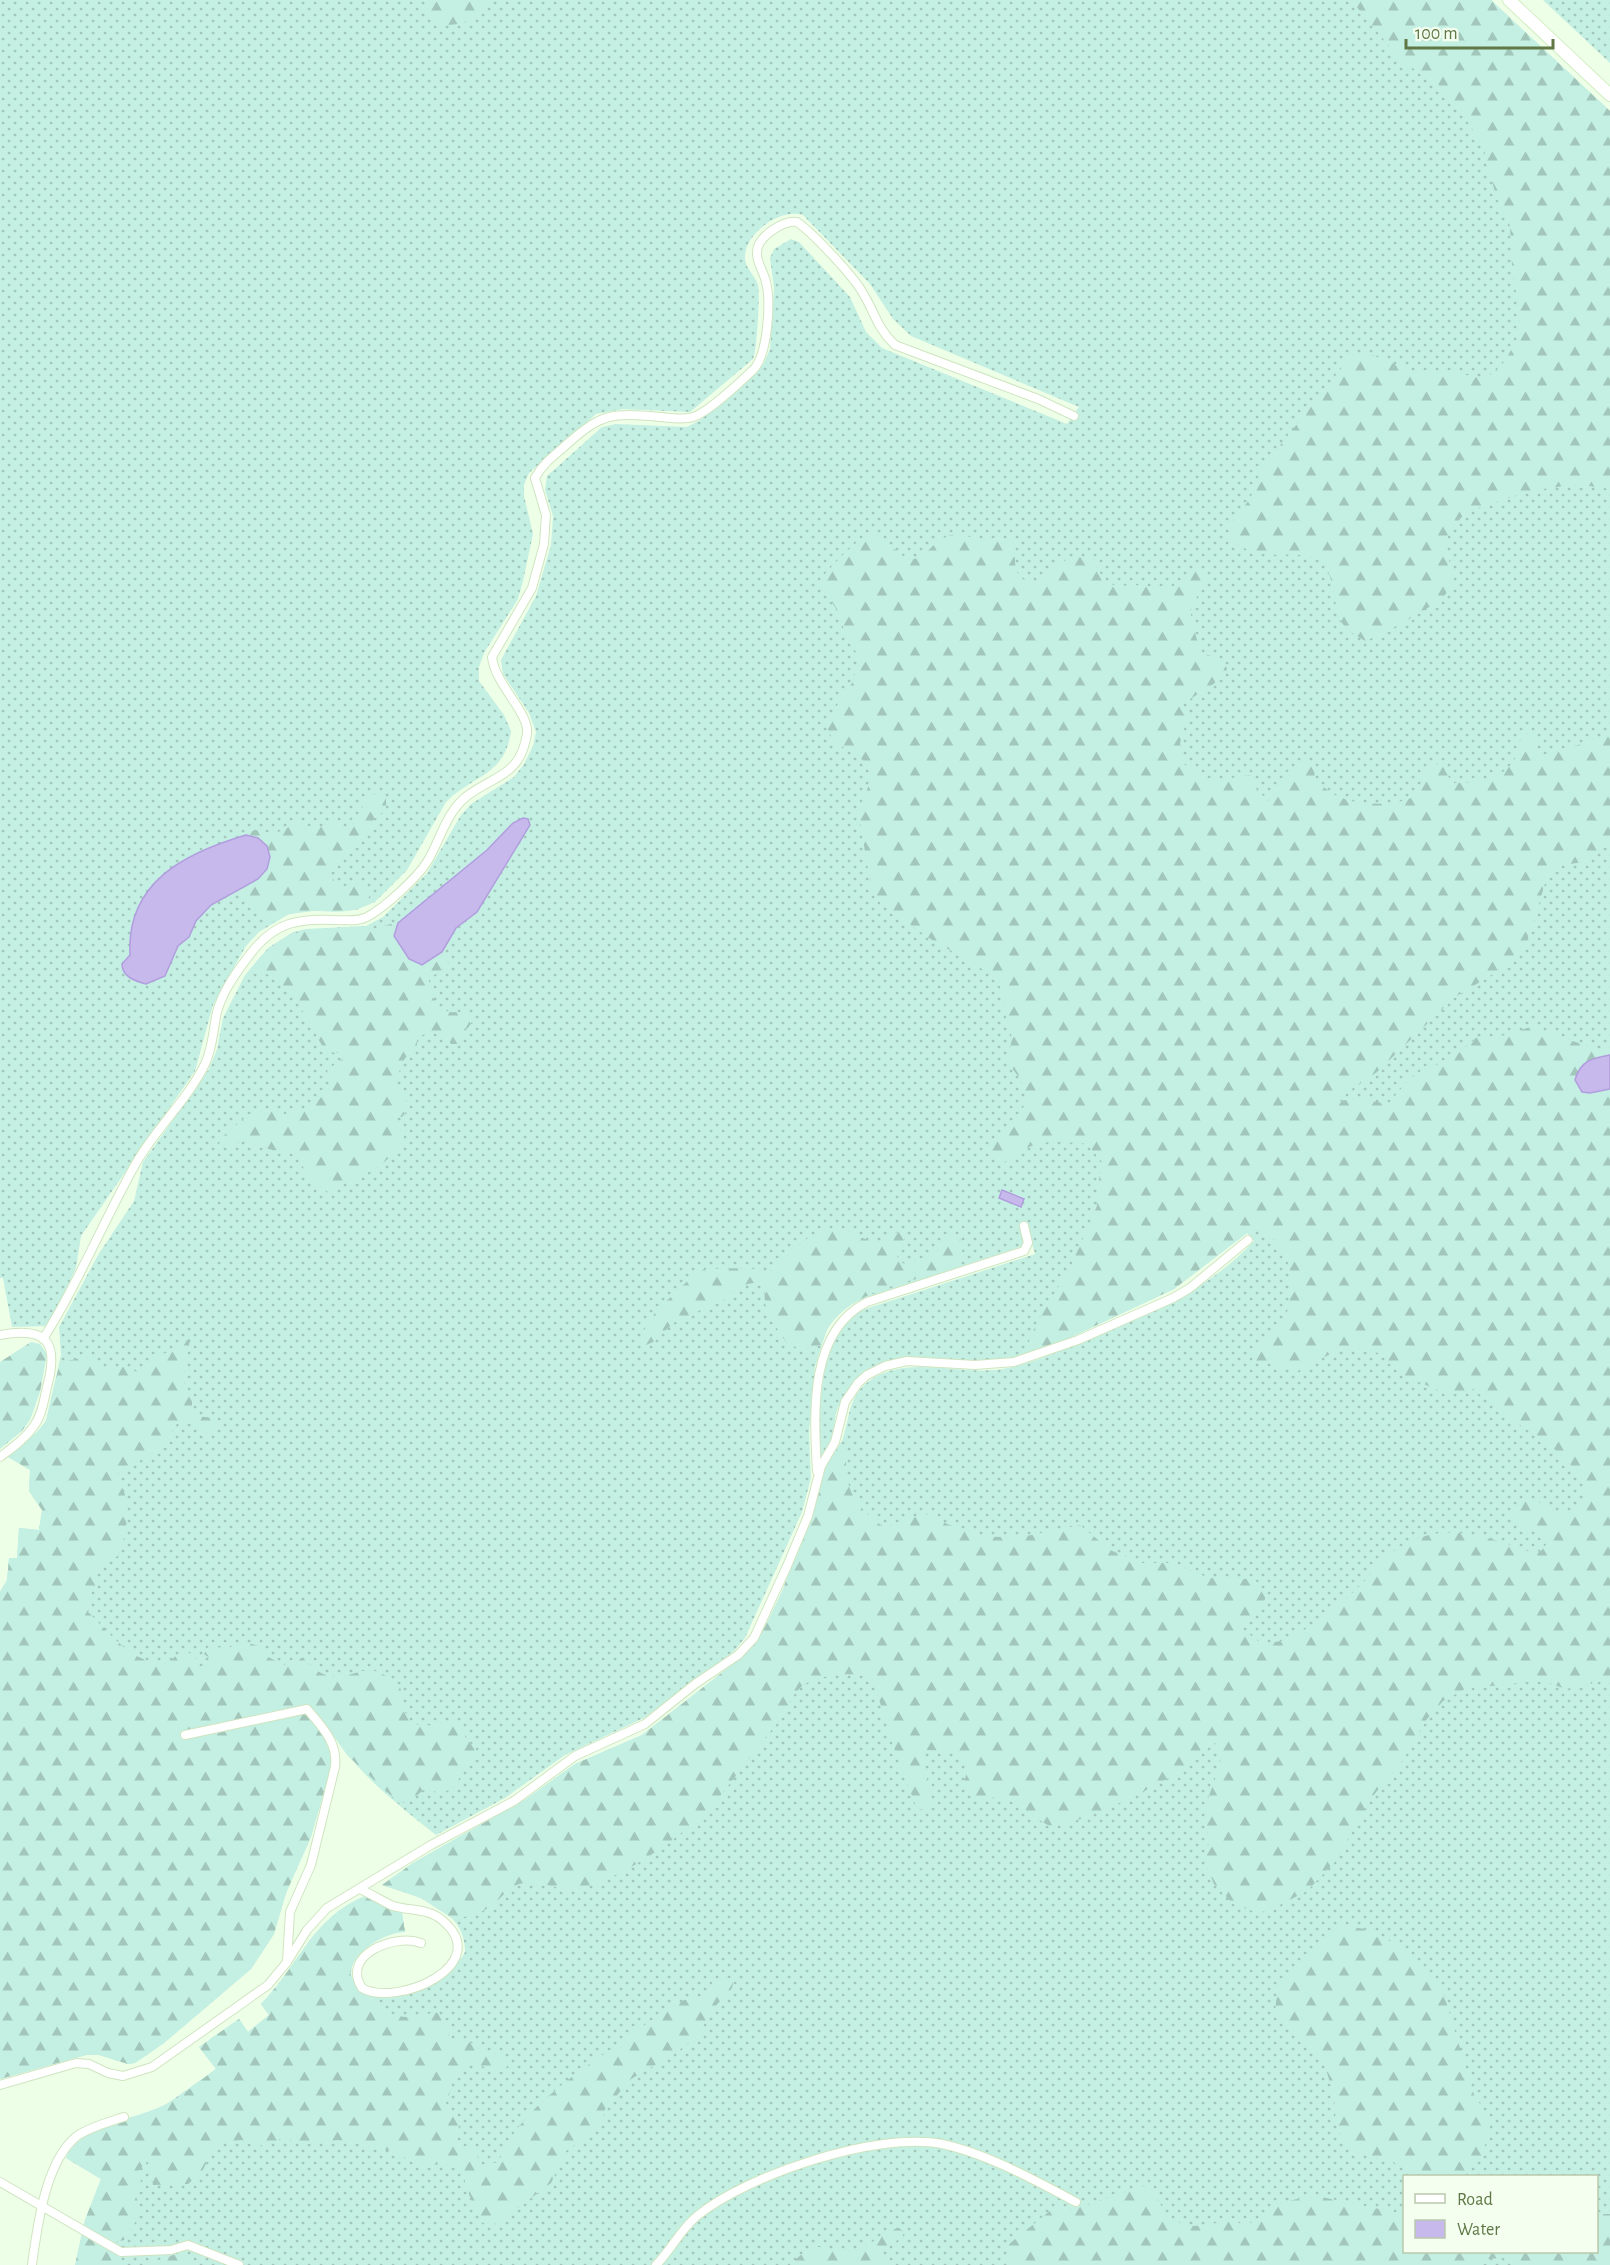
<svg xmlns="http://www.w3.org/2000/svg" width="1610" height="2265" font-family="'Alegreya Sans',sans-serif">
<style>
.grass{fill:url(#grass-dots);fill-rule:evenodd}
.forest{fill:url(#forest-firs)}
.water{fill:#c7b9eb;stroke:#b19ede;stroke-width:1.5}
.lines{fill:none;stroke-linecap:round;stroke-linejoin:round}
.street-casing{stroke:#cfe5c0;stroke-width:10}
.secondary-casing{stroke:#d2edc1;stroke-width:14}
.street{stroke:#fff;stroke-width:8}
.secondary{stroke:#fff;stroke-width:12}
</style>
<defs>
<pattern id="grass-dots" width="8" height="8" patternUnits="userSpaceOnUse" patternTransform="scale(1.5)"><rect width="8" height="8" fill="#c4efe3"/><path d="M2 2h.1M6 6h.1" fill="none" stroke="#a2c6ba" stroke-width="1.8" stroke-linecap="round"/></pattern>
<pattern id="forest-firs" width="22" height="20" patternUnits="userSpaceOnUse" patternTransform="scale(1.5)"><rect width="22" height="20" fill="#c4efe3"/><path d="M5 1l3.5 6h-7zM16 11l3.5 6h-7z" fill="#a2c6ba"/></pattern>
</defs>
<rect width="100%" height="100%" fill="#eeffe8"/>
<g class="grass">
<path d="M 0,0 L 1491,0 L 1610,111 L 1610,2265 L 75,2265 L 85,2220 L 101,2179 L 66,2158 L 69,2151 L 88,2134 L 164,2106 L 216,2069 L 199,2047 L 239,2019 L 248,2032 L 269,2015 L 261,2004 C 300,1964 311,1919 365,1896 L 391,1910 L 402,1913 L 405,1932 C 382,1933 353,1947 351,1973 C 362,2021 451,1983 465,1952 C 466,1908 416,1896 382,1885 L 413,1863 L 526,1799 L 575,1764 L 642,1735 L 742,1657 C 775,1623 799,1558 813,1512 C 818,1496 820,1478 827,1464 C 831,1456 838,1449 842,1441 C 850,1418 848,1396 869,1381 C 907,1354 959,1376 1002,1369 C 1033,1364 1063,1349 1092,1337 C 1153,1312 1208,1290 1254,1241 L 1247,1233 L 1174,1289 L 1048,1348 L 1001,1361 L 981,1362 L 912,1357 L 875,1366 L 855,1380 L 842,1398 L 836,1413 L 832,1440 L 819,1462 C 819,1425 818,1354 843,1324 C 847,1319 856,1315 862,1310 L 1035,1254 L 1026,1223 L 1020,1225 L 1026,1245 L 849,1304 L 828,1326 L 815,1367 L 809,1432 L 811,1478 L 802,1512 L 745,1638 L 734,1651 L 644,1718 L 565,1755 L 505,1798 L 436,1835 C 398,1805 358,1774 332,1733 L 324,1737 L 316,1817 L 311,1837 L 286,1893 L 274,1934 L 251,1969 L 164,2043 L 135,2063 L 128,2064 L 99,2055 L 86,2055 L 0,2079 L 0,1592 L 7,1580 L 9,1558 L 17,1558 L 19,1528 L 39,1530 L 42,1510 L 29,1491 L 30,1470 L 8,1457 L 38,1431 L 46,1421 L 61,1355 L 59,1327 L 98,1255 L 134,1201 L 143,1162 L 209,1069 L 217,1049 L 223,1018 L 244,977 L 268,948 L 293,932 L 306,929 L 366,926 L 383,917 L 427,873 L 461,815 L 471,804 L 514,777 L 524,764 L 533,746 L 536,732 L 529,713 L 503,674 L 501,660 L 536,596 L 551,545 L 553,516 L 545,490 L 547,476 L 602,427 L 616,424 L 687,427 L 700,420 L 747,382 L 764,363 L 770,349 L 774,288 L 770,258 L 774,249 L 791,239 L 799,242 L 850,297 L 866,332 L 882,348 L 1067,424 L 1079,407 L 911,336 L 893,319 L 870,284 L 803,215 C 781,208 746,232 745,256 C 744,268 755,275 758,285 C 760,295 757,352 753,359 L 690,412 L 623,409 L 596,414 L 529,473 L 524,485 L 524,496 L 533,534 L 523,581 L 518,599 L 484,653 L 479,667 L 479,681 L 504,715 L 511,731 C 505,776 473,775 446,802 L 407,870 L 375,902 L 356,910 L 322,910 L 289,914 L 259,932 L 246,946 L 213,1005 L 195,1071 L 81,1236 L 76,1268 L 49,1326 L 12,1327 L 3,1278 L 0,1278 ZM 1404,2176 L 1596,2176 L 1596,2252 L 1404,2252 Z"/>
<polygon points="1543,0 1610,0 1610,63"/>
</g>
<g class="forest">
<path d="M 425,0 L 493,0 C 476,25 431,40 425,0 Z"/>
<path d="M 1351,0 L 1491,0 L 1610,111 L 1610,489 L 1576,484 L 1530,491 L 1466,512 L 1448,533 L 1446,548 L 1454,579 C 1451,584 1448,592 1444,596 C 1433,607 1380,636 1365,641 C 1357,636 1347,631 1342,623 C 1331,603 1339,583 1320,559 C 1287,547 1258,567 1231,537 L 1231,523 L 1250,499 L 1262,468 L 1351,356 L 1372,355 L 1417,373 L 1445,370 L 1479,378 L 1492,374 L 1505,361 L 1517,339 L 1520,318 L 1512,266 L 1510,226 L 1496,196 L 1483,146 L 1455,102 L 1434,80 L 1403,63 Z"/>
<path d="M 868,534 C 883,536 896,553 910,560 C 927,557 930,545 944,538 C 947,536 954,534 957,534 C 965,534 972,539 980,539 C 989,539 999,536 1008,539 C 1025,546 1002,573 1031,583 C 1051,573 1067,548 1093,561 C 1112,596 1114,582 1148,586 C 1156,587 1163,590 1171,587 C 1180,584 1186,574 1194,570 L 1204,571 C 1211,588 1193,595 1191,611 C 1190,620 1198,645 1203,653 L 1223,660 L 1227,669 C 1222,683 1194,694 1183,705 L 1188,716 L 1180,743 L 1184,764 L 1210,779 L 1219,780 L 1251,775 L 1255,787 L 1268,801 L 1284,782 L 1287,772 L 1310,760 L 1313,763 L 1315,778 C 1322,785 1328,792 1337,796 C 1358,806 1397,807 1417,795 L 1422,783 L 1421,773 L 1429,763 L 1442,765 L 1452,783 C 1473,783 1503,780 1514,760 C 1520,751 1517,743 1524,734 L 1533,734 L 1538,752 L 1545,756 L 1610,734 L 1610,844 L 1583,862 L 1557,866 L 1548,873 L 1532,928 L 1526,942 L 1511,958 L 1493,974 L 1455,997 L 1377,1072 L 1334,1101 L 1362,1099 L 1388,1104 L 1410,1078 L 1426,1068 L 1451,1060 L 1477,1037 L 1498,1037 L 1531,1027 L 1602,1051 L 1610,1051 L 1610,1683 L 1603,1681 L 1566,1689 L 1546,1682 L 1526,1682 L 1465,1689 L 1443,1701 L 1427,1719 L 1401,1763 L 1372,1797 L 1334,1863 L 1307,1891 L 1272,1909 L 1258,1913 L 1233,1904 L 1214,1884 L 1205,1863 L 1209,1841 L 1205,1807 L 1220,1765 L 1221,1752 L 1215,1743 C 1201,1753 1189,1764 1175,1774 C 1157,1786 1066,1832 1048,1825 C 1033,1818 1022,1804 1005,1799 C 985,1793 974,1808 963,1784 L 968,1770 L 965,1758 L 950,1751 L 925,1750 C 923,1769 931,1787 929,1805 L 921,1810 L 916,1806 L 896,1754 L 873,1680 C 858,1669 815,1675 801,1687 C 790,1697 785,1713 776,1725 C 754,1750 736,1778 714,1803 C 684,1836 625,1877 581,1888 C 560,1893 543,1880 524,1883 C 508,1885 503,1898 491,1906 C 480,1914 466,1917 453,1919 L 421,1898 L 382,1885 L 413,1863 L 526,1799 L 575,1764 L 642,1735 L 742,1657 L 762,1633 L 782,1591 L 812,1514 L 821,1476 L 841,1442 C 848,1455 845,1462 847,1475 C 849,1499 866,1516 886,1528 L 921,1514 L 934,1515 L 947,1524 L 982,1536 L 1017,1538 L 1080,1525 L 1110,1550 L 1142,1563 L 1173,1563 L 1209,1578 L 1254,1579 L 1261,1586 L 1266,1597 C 1261,1610 1249,1616 1243,1629 L 1263,1645 C 1273,1642 1286,1641 1294,1636 C 1313,1625 1334,1610 1350,1595 C 1381,1568 1384,1547 1429,1535 C 1456,1528 1486,1537 1511,1545 C 1523,1549 1528,1553 1541,1551 L 1547,1543 C 1541,1524 1513,1536 1510,1512 C 1528,1489 1538,1502 1558,1513 C 1575,1511 1583,1504 1586,1488 C 1569,1452 1534,1435 1503,1414 C 1492,1406 1483,1397 1474,1389 L 1457,1394 L 1445,1393 L 1402,1375 L 1380,1354 L 1366,1348 L 1336,1351 L 1296,1372 L 1275,1364 L 1254,1361 L 1250,1354 C 1260,1343 1277,1336 1283,1322 C 1298,1291 1294,1242 1258,1230 L 1247,1233 L 1174,1289 L 1048,1348 L 1023,1356 L 1037,1322 L 1070,1268 L 1097,1206 L 1096,1197 L 1102,1162 L 1087,1144 C 1053,1140 1033,1139 1005,1162 L 996,1158 L 990,1150 C 997,1130 1018,1121 1027,1100 L 1021,1080 L 1009,1064 L 1008,1058 L 1012,1038 L 1004,1010 L 1004,994 L 994,976 L 929,938 L 881,904 L 872,892 L 858,811 L 869,785 L 871,770 C 859,749 833,751 827,726 L 830,716 L 852,683 L 858,662 L 856,652 L 846,637 L 839,613 L 819,583 C 822,574 858,539 868,534 Z"/>
<path d="M 378,793 L 386,796 L 386,810 L 374,819 L 369,833 L 328,870 L 338,887 L 363,883 L 370,894 C 368,901 362,909 354,910 C 323,916 302,902 270,924 L 240,898 L 241,889 L 258,879 L 270,857 C 267,845 259,836 246,835 L 247,832 L 258,830 L 274,834 L 297,823 L 317,828 L 339,821 L 346,828 L 351,820 L 363,814 L 362,802 L 367,797 Z"/>
<path d="M 394,923 L 398,923 L 394,931 L 402,951 L 416,964 L 432,960 L 441,953 L 449,964 L 429,979 C 429,994 435,1007 450,1012 C 456,1013 460,1011 466,1013 L 473,1020 L 468,1028 L 464,1029 L 465,1038 L 457,1044 L 451,1044 L 444,1035 C 434,1033 425,1031 417,1039 L 417,1050 L 405,1058 L 393,1086 L 405,1098 L 409,1108 L 402,1117 L 389,1116 L 404,1135 C 401,1149 385,1163 373,1170 C 365,1175 359,1173 354,1183 L 344,1182 L 335,1190 L 328,1192 L 310,1178 L 295,1154 L 263,1148 L 245,1140 L 223,1148 L 218,1147 L 221,1138 L 249,1114 L 267,1110 L 285,1114 L 312,1107 L 329,1089 L 331,1084 L 327,1070 L 342,1059 L 341,1053 L 326,1052 C 312,1030 291,978 262,973 C 257,972 249,975 244,977 C 285,922 305,931 366,926 L 374,929 Z"/>
<path d="M 833,1228 L 847,1231 L 876,1244 C 885,1239 895,1228 906,1234 L 897,1256 L 901,1262 L 907,1265 L 936,1253 L 950,1235 L 960,1238 L 963,1256 L 955,1269 C 909,1282 835,1292 821,1345 L 802,1350 L 787,1343 L 780,1334 L 765,1304 L 764,1285 L 753,1283 L 743,1285 L 723,1300 L 676,1321 L 653,1342 L 646,1345 L 638,1340 L 656,1311 L 696,1273 L 705,1269 L 748,1268 L 769,1272 L 806,1239 Z"/>
<path d="M 190,1339 L 183,1381 L 192,1396 L 192,1410 L 196,1416 L 214,1418 L 219,1425 L 212,1433 C 199,1433 196,1428 187,1421 L 177,1424 L 172,1429 L 172,1441 L 161,1444 L 155,1455 C 142,1459 114,1470 111,1484 L 120,1484 C 133,1503 126,1536 118,1556 L 106,1561 L 94,1576 L 96,1584 L 89,1597 L 88,1612 C 110,1633 132,1664 166,1664 L 177,1655 L 188,1652 L 199,1661 L 197,1676 L 214,1661 L 204,1654 L 208,1647 L 214,1645 L 225,1650 C 239,1642 246,1640 262,1648 L 264,1655 L 284,1665 L 299,1657 C 309,1661 315,1672 326,1675 C 359,1683 364,1653 400,1687 C 403,1696 402,1708 407,1716 C 417,1734 443,1721 458,1721 L 466,1738 L 476,1749 C 475,1757 469,1759 465,1765 C 455,1783 463,1783 441,1794 L 426,1788 L 411,1800 L 400,1804 L 347,1755 L 332,1733 L 324,1737 L 331,1755 L 332,1765 L 311,1837 L 286,1893 L 274,1934 L 251,1969 L 164,2043 L 135,2063 L 128,2064 L 99,2055 L 86,2055 L 0,2079 L 0,1592 L 7,1580 L 9,1558 L 17,1558 L 19,1528 L 39,1530 L 42,1510 L 29,1491 L 30,1470 L 8,1457 L 38,1431 L 46,1421 L 60,1362 L 88,1357 L 104,1367 L 127,1367 L 141,1374 L 158,1355 L 173,1351 L 181,1342 Z"/>
<polygon points="31,1342 40,1344 47,1354 40,1392 30,1420 22,1431 0,1449 0,1362"/>
<path d="M 365,1896 L 391,1910 L 402,1913 L 405,1932 C 371,1933 321,1979 373,1996 L 376,2006 C 388,2012 400,2019 414,2017 C 423,2017 428,2012 438,2013 L 450,2029 L 448,2037 L 450,2041 L 472,2043 L 480,2050 L 499,2054 L 510,2062 L 506,2068 L 492,2071 L 476,2063 L 464,2064 L 449,2080 L 452,2086 L 446,2103 L 459,2127 L 456,2144 L 458,2147 L 471,2147 L 477,2154 L 480,2166 L 499,2162 C 512,2118 575,2073 613,2048 L 626,2048 L 624,2038 L 684,2000 L 706,1997 L 713,1981 L 729,1978 L 733,1983 L 732,1988 L 711,2011 L 698,2036 L 674,2054 L 631,2079 L 605,2109 L 602,2125 L 566,2151 L 551,2183 L 498,2223 L 490,2225 L 481,2222 L 466,2187 L 462,2164 L 419,2165 L 392,2151 L 339,2140 L 308,2144 L 283,2138 L 266,2145 L 255,2146 L 242,2140 L 223,2142 L 213,2148 L 202,2172 L 188,2184 L 153,2185 L 148,2161 L 137,2172 L 142,2184 L 133,2191 L 141,2208 L 136,2221 L 124,2240 L 109,2244 L 111,2255 L 124,2265 L 75,2265 L 85,2220 L 101,2179 L 66,2158 C 82,2124 130,2121 162,2106 C 181,2098 199,2081 216,2069 L 199,2047 L 239,2019 L 248,2032 L 269,2015 L 261,2004 C 300,1964 311,1919 365,1896 Z"/>
<path d="M 1342,1926 C 1351,1927 1361,1928 1370,1930 C 1388,1936 1431,1972 1442,1988 L 1474,2095 L 1487,2114 L 1490,2127 L 1481,2159 L 1463,2176 L 1422,2176 L 1406,2167 L 1354,2151 L 1344,2141 L 1336,2125 L 1334,2096 L 1325,2066 L 1275,2014 L 1277,1991 L 1289,1976 L 1310,1957 L 1329,1932 Z"/>
<polygon points="1143,2186 1154,2193 1166,2214 1182,2224 1195,2226 1232,2221 1244,2224 1262,2220 1281,2203 1301,2198 1321,2197 1404,2214 1404,2252 1596,2252 1597,2214 1610,2214 1610,2265 1518,2265 1503,2258 1486,2259 1477,2265 1014,2265 1006,2258 1008,2245 1051,2210 1072,2210"/>
<path d="M 899,2228 L 904,2232 L 902,2238 L 888,2245 L 879,2255 L 896,2265 L 790,2265 C 824,2231 823,2257 854,2251 C 872,2247 880,2231 899,2228 Z"/>
<polygon points="182,2252 190,2257 191,2265 144,2265"/>
</g>
<g class="water">
<polygon points="523,818 528,819 530,825 477,912 456,928 442,952 422,965 409,959 394,936 398,923 487,850 513,823"/>
<path d="M 246,835 L 258,838 L 267,846 L 270,857 L 267,869 L 258,879 L 211,905 L 196,921 L 189,937 L 178,946 L 165,976 L 146,984 C 135,981 122,977 122,964 L 130,955 C 126,882 185,853 246,835 Z"/>
<path d="M 1610,1055 L 1610,1089 L 1590,1093 L 1582,1092 L 1575,1080 C 1580,1061 1592,1058 1610,1055 Z"/>
<polygon points="1002,1190 1024,1199 1021,1207 999,1198"/>
</g>
<g class="lines">
<g class="street-casing">
<g id="street">
<path d="M 0,1335 C 48,1326 59,1343 47,1387 C 44,1400 42,1415 34,1426 C 25,1439 12,1448 0,1457"/>
<path d="M 43,1339 C 78,1284 103,1222 135,1165 C 154,1130 187,1101 205,1064 C 213,1047 213,1030 217,1012 C 223,990 238,970 251,953 C 275,922 299,918 335,920 C 346,920 357,922 367,917 C 384,908 417,878 427,862 C 440,841 446,812 467,796 C 494,775 520,777 527,734 C 530,713 495,685 492,657 L 532,588 L 544,544 L 546,515 L 535,478 C 542,464 555,455 566,445 C 603,412 612,413 661,417 C 671,418 683,420 693,417 C 709,412 740,382 753,370 C 768,355 771,302 766,282 C 764,272 756,262 757,252 C 757,237 783,220 797,222 C 813,233 851,274 861,290 C 874,310 877,329 895,345 L 1038,399 L 1074,416"/>
<path d="M 817,1471 C 814,1414 808,1332 867,1302 L 1024,1251 L 1028,1243 L 1024,1226"/>
<path d="M 185,1735 L 307,1709 C 322,1727 338,1742 335,1767 L 311,1865 L 290,1912 L 287,1962"/>
<path d="M 360,1889 C 371,1894 382,1901 393,1906 C 409,1911 428,1908 442,1920 C 496,1965 396,2008 362,1988 C 340,1955 395,1933 421,1943"/>
<polyline points="0,2085 76,2063 89,2064 108,2073 123,2076 152,2067 268,1985 287,1962 307,1930 327,1908 431,1845 514,1801 575,1756 645,1724 695,1684 738,1655 754,1638 787,1566 808,1516 821,1466 835,1442 845,1402 858,1383 867,1375 885,1366 907,1361 975,1365 1014,1362 1078,1340 1173,1298 1190,1288 1248,1240"/>
<polyline points="0,2182 121,2252 171,2250 188,2245 239,2265"/>
<path d="M 32,2265 C 37,2228 45,2161 77,2136 C 90,2127 109,2122 124,2117"/>
<path d="M 656,2265 C 671,2250 680,2230 697,2216 C 747,2175 878,2131 942,2144 C 986,2153 1036,2181 1076,2202"/>
</g>
</g>
<g class="secondary-casing">
<polyline id="secondary" points="1509,0 1610,95"/>
</g>
<use href="#street" class="street"/>
<use href="#secondary" class="secondary"/>
</g>
<rect x="1403" y="2175" width="195" height="78" fill="#f4fff0" stroke="#b8c9ac" stroke-width="1.5"/>
<rect x="1415" y="2194" width="30" height="9" fill="#ffffff" stroke="#b8c9ac" stroke-width="1.5"/>
<text x="1457" y="2205" font-size="18" fill="#5f7845">Road</text>
<rect x="1415" y="2220" width="30" height="18" fill="#c7b9eb" stroke="#b8c9ac" stroke-width="1.5"/>
<text x="1457" y="2235" font-size="18" fill="#5f7845">Water</text>
<path d="M1406 39v9h147v-9" fill="none" stroke="#5f7845" stroke-width="3"/>
<text x="1415" y="39" font-size="18" fill="#5f7845" stroke="#f4fff0" stroke-width="4.5" paint-order="stroke">100 m</text>
</svg>
